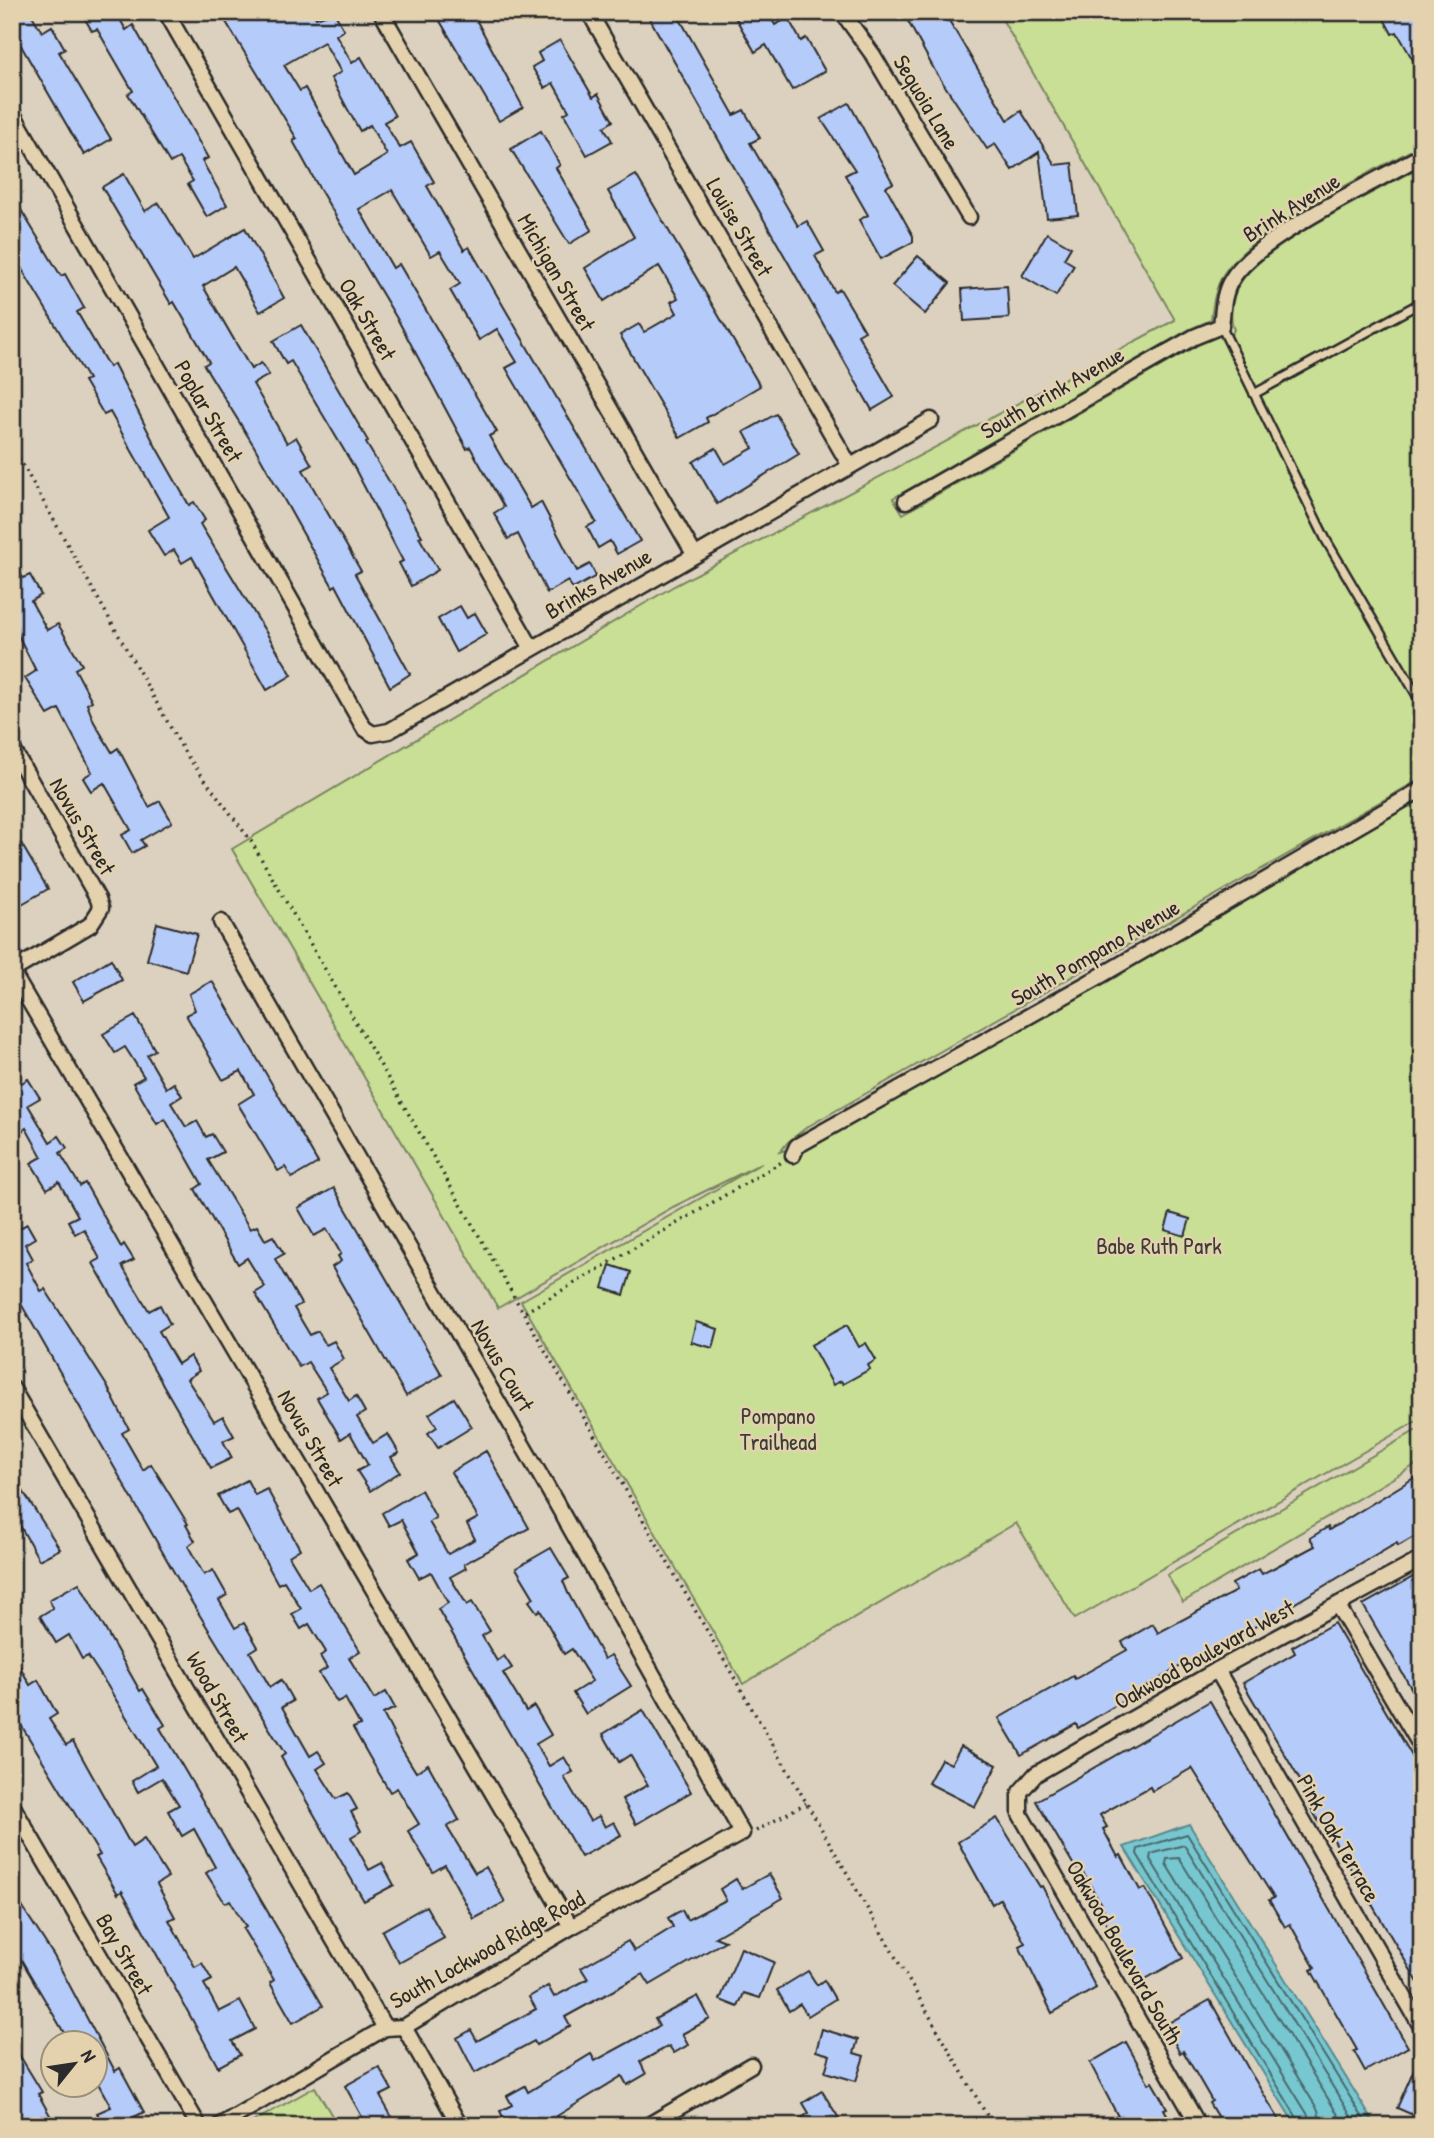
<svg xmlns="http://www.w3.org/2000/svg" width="1434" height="2138" font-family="'Patrick Hand',sans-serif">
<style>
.green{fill:#c8df95;stroke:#7a8560;stroke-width:2}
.water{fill:#77c7d0;stroke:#59898e;stroke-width:2}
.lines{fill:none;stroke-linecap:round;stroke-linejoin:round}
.shore{stroke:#49696d;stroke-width:2}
.building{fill:#b5cbfa;stroke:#2b2b2b;stroke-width:2;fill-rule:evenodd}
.service-casing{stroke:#2b2b2b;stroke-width:12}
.minor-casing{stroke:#2b2b2b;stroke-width:19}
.path{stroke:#2b2b2b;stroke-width:3.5;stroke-dasharray:2 5;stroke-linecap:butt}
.service{stroke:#e4d2af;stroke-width:7}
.minor{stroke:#e4d2af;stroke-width:14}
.labels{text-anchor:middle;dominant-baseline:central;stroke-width:5;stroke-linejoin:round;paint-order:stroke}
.street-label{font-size:23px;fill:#2b2b2b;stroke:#e4d2af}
.park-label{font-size:23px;fill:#3b3d36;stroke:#e4d2af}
</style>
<rect width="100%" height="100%" fill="#dbd1be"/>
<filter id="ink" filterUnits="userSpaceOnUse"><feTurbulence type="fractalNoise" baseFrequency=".0143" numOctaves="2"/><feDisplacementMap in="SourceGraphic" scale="14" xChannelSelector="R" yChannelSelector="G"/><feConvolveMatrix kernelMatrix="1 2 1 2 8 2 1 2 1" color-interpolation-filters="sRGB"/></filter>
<g filter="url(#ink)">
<g class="green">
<path d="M 998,12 L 1422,12 L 1422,144 C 1372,173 1253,229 1224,273 C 1215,288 1213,303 1211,320 L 1190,329 L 893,498 L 903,514 L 1198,345 L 1222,335 L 1230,336 L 1234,330 C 1228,316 1233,291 1243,279 C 1272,240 1376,192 1422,166 L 1422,778 L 807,1127 L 788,1142 L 780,1152 L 797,1146 L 1422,789 L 1422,1418 L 1075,1619 L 1016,1523 L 743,1684 L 521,1301 L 762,1163 L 673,1207 L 498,1308 L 232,849 L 674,586 L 1175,320 Z"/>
<polygon points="1422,1427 1422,1461 1183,1602 1167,1575"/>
<polygon points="315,2087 338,2126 246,2126"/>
</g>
<polygon class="water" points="1189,1824 1376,2126 1296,2126 1124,1847"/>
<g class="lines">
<g class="shore">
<polyline points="1302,2126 1137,1854 1138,1849 1187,1834 1368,2126"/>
<polyline points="1311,2126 1308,2115 1150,1859 1151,1854 1184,1845 1357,2126"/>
<polyline points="1321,2126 1318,2110 1166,1864 1167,1859 1179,1858 1345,2126"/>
</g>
</g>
<g class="building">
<polygon points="12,12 30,12 42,32 52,26 65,49 59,52 111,139 84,155 12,30"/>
<polygon points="81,12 116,12 126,30 133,25 208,158 202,161 227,205 207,217 188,184 193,181 179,158 170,163 128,94 133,91 97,29 92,31"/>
<path d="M 220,12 L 313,12 L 316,18 L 334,12 L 344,30 L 336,35 L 352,63 L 361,57 L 395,116 L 384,122 L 400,148 L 411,142 L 434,182 L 427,186 L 464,250 L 469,247 L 640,541 L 617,554 L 610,541 L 598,548 L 587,527 L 596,522 L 506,368 L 517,362 L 497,329 L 479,340 L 450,290 L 460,284 L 440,251 L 431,256 L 392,190 L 359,209 L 393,268 L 399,264 L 497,432 L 489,436 L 531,508 L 541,502 L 577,571 L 590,564 L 596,576 L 573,589 L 568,581 L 547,593 L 518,534 L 508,539 L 494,513 L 504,507 L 470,447 L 467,449 L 399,322 L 319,188 L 293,141 L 297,139 ZM 324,42 L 341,72 L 331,78 L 347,108 L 360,131 L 370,125 L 387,155 L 354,175 L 305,88 L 300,91 L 284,65 Z"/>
<polygon points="454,12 472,12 523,107 499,121 440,21"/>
<polygon points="646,12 676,12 734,115 744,110 760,138 750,143 798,226 807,221 824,251 815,256 835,292 840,289 865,331 858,335 894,397 872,410"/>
<polygon points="743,12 768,12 775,25 788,18 801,41 806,38 825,71 792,90 766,45 755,52 735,17"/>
<polygon points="903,12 944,12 1008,120 1021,111 1055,165 1072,163 1078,215 1047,218 1039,152 1012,170 995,144 987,149 935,71"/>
<polygon points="1391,12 1422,12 1422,76 1397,32 1392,34 1383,17"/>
<polygon points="560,40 593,97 598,94 613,121 604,127 612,141 587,155 564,114 569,111 553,83 545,88 532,67 542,61 538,53"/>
<polygon points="849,103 893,183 886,187 913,236 913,242 881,259 859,220 868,215 845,175 855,170 821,119"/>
<polygon points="541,131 560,165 556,168 592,230 569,244 511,149"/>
<polygon points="124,174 145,211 159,203 193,259 245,228 284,298 260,312 234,267 203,286 251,369 261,363 269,375 253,384 287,443 296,437 312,465 303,470 361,571 355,574 410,674 390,687 336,585 333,587 254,446 204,365 209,362 174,302 171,304 102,187"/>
<polygon points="636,175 760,386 706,418 708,422 680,438 620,335 639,324 644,332 677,313 671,302 678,298 659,266 604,301 585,268 634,237 608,191"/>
<polygon points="12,195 61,276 65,274 84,308 77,312 109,367 114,364 156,447 189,505 194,502 205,520 200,524 292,675 267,690 192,557 182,563 174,550 164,556 148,530 169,517 110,412 104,415 84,381 88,379 12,253"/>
<polygon points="1047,233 1071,247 1064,259 1074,265 1056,296 1022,276"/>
<polygon points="918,256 950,283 925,314 892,286"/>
<polygon points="1007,286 1009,318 964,321 962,289"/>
<polygon points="301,325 368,441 366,443 422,536 419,537 438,570 411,586 399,563 403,561 354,467 291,361 286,364 273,341"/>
<polygon points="776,414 799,454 717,504 693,462 716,448 725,464 753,448 744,432"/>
<polygon points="12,561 23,578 30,575 41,595 31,601 47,630 58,624 82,665 75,669 92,701 87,704 94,722 112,752 118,748 149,807 160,801 172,822 141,840 145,846 132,853 122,835 131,830 104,783 91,791 83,778 92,772 59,709 48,715 25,678 36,671 12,623"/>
<polygon points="460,606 467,618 475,613 487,634 456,652 438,619"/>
<polygon points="12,828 48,889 20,905 12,891"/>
<polygon points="157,923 197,934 186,971 147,960"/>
<polygon points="111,959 122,980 84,1001 73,982"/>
<polygon points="212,981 318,1163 292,1178 285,1167 278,1171 238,1104 254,1094 241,1071 223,1080 186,1015 195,1010 189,994"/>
<polygon points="135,1016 155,1050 147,1055 166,1088 174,1083 182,1096 171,1103 186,1127 197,1121 206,1137 212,1134 223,1152 208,1160 250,1229 257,1226 265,1240 273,1236 284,1254 275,1259 301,1304 294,1308 310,1335 318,1331 326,1345 334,1341 344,1359 329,1368 349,1401 356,1396 365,1412 357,1417 373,1443 388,1434 399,1453 391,1457 400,1472 370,1491 357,1471 368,1465 350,1433 341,1439 317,1398 327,1392 308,1362 299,1367 255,1293 265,1287 247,1258 238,1264 195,1189 202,1184 165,1119 157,1124 133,1083 144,1077 125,1047 115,1053 103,1034"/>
<polygon points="12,1079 17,1086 28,1079 40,1098 28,1105 50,1142 59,1136 67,1148 60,1153 80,1186 85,1183 121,1247 124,1244 134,1260 122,1266 149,1311 160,1305 170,1324 159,1331 178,1364 190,1356 199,1371 187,1379 214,1421 223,1416 234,1436 223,1441 232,1458 211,1468 93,1263 100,1259 84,1229 75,1234 68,1221 78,1216 59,1182 47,1189 31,1163 42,1157 26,1128 22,1131 12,1115"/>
<polygon points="334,1188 442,1375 406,1396 332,1267 341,1261 338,1256 341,1254 327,1229 314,1236 298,1208"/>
<polygon points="1170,1213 1190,1219 1185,1236 1165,1230"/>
<polygon points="12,1221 17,1230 27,1224 35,1238 25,1244 33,1259 26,1263 41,1291 45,1289 107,1386 129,1429 122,1433 143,1470 151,1464 188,1524 186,1525 195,1541 188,1546 204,1575 213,1570 227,1595 219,1600 235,1628 244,1623 258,1647 250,1652 270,1687 281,1680 293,1701 282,1707 310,1756 318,1751 326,1763 317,1769 336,1799 348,1793 357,1809 351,1812 361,1831 351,1837 369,1870 382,1863 394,1885 364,1901 281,1757 285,1754 183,1588 12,1288"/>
<polygon points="610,1265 631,1272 624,1295 603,1288"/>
<polygon points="696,1322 718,1329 713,1348 691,1342"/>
<polygon points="847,1325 859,1347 866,1343 876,1360 868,1365 870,1369 843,1384 841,1381 833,1385 811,1345"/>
<polygon points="454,1398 472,1427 438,1448 428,1433 437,1427 429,1414"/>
<polygon points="486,1451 529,1528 464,1564 466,1568 450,1577 467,1605 472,1602 490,1631 482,1636 497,1661 504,1656 512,1668 503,1673 526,1711 534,1706 551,1735 536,1744 549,1766 564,1757 573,1772 564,1777 590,1821 599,1816 605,1827 614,1822 621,1835 581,1857 438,1609 448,1603 431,1572 419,1578 408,1559 419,1553 401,1520 389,1526 382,1513 421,1490 436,1518 429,1522 448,1554 475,1539 467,1524 478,1518 451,1472"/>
<polygon points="1422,1473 1422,1532 1398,1546 1397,1543 1212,1652 1186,1667 1184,1664 1078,1728 1076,1724 1021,1755 999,1718 1073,1676 1075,1679 1127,1650 1122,1642 1153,1624 1158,1633 1236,1591 1232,1584 1259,1569 1262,1574 1315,1546 1310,1538 1328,1527 1329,1530"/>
<polygon points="12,1474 60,1549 39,1560 12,1511"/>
<polygon points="247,1480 255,1495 267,1489 300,1549 289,1556 309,1589 319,1583 360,1651 349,1658 374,1699 386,1692 395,1708 383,1714 398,1743 416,1772 428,1764 459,1820 447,1827 475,1873 486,1867 505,1902 474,1919 445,1865 433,1872 408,1831 419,1824 397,1788 390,1792 370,1758 353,1728 360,1725 345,1698 337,1702 319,1673 327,1668 320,1656 326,1652 309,1624 301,1629 292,1614 301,1609 284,1581 278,1584 237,1510 228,1514 218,1496"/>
<polygon points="551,1548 569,1578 563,1581 568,1593 604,1659 611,1655 631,1686 586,1714 573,1693 592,1681 572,1649 564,1654 540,1610 537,1612 529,1601 534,1598 516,1568"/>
<polygon points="1422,1572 1422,1707 1363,1605"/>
<polygon points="79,1583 140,1691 143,1689 165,1725 160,1728 323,2006 293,2023 270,1983 274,1980 243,1929 246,1927 230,1900 225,1903 206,1873 215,1867 194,1829 182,1836 168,1811 179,1805 162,1778 138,1792 132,1781 156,1766 107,1685 88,1656 82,1659 69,1635 56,1643 40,1616 53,1608 49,1600"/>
<polygon points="1334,1623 1422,1773 1422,1989 1322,1820 1319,1822 1304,1796 1308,1794 1243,1683 1295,1653 1292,1647"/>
<polygon points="12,1652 30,1685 38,1680 57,1714 49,1719 66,1745 73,1741 132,1847 144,1839 168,1877 157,1884 175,1917 169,1920 195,1967 202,1963 212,1980 204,1984 219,2012 240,2001 255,2029 232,2041 240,2055 218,2067 122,1891 118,1894 96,1857 100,1855 12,1710"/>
<polygon points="1210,1701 1408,2047 1365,2071 1354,2051 1357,2050 1311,1970 1315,1968 1290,1924 1285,1927 1269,1900 1274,1898 1192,1768 1152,1791 1150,1787 1100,1815 1107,1827 1103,1829 1118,1857 1121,1855 1140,1890 1145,1888 1183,1958 1140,1982 1100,1913 1104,1910 1080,1867 1076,1869 1036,1801"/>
<polygon points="643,1710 691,1792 636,1824 622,1799 648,1785 630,1755 619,1762 603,1734"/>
<polygon points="961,1746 997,1765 975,1807 928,1783 941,1759 951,1764"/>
<polygon points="997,1818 1040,1887 1042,1886 1096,1988 1052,2013 1019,1946 1025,1943 1000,1899 992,1904 958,1842"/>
<polygon points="769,1874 783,1898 715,1937 725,1941 650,1985 643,1974 565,2017 570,2026 536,2045 534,2041 475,2073 457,2038 471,2030 477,2041 536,2009 529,1997 548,1986 554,1997 588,1979 581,1968 628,1941 634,1951 673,1927 668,1918 682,1910 687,1920 726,1900 720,1889 736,1879 742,1889"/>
<polygon points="12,1891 54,1956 115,2071 120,2068 144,2112 117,2126 104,2126 97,2113 111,2107 94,2076 94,2043 70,2043 12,1944"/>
<polygon points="426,1906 444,1938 399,1963 382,1931"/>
<polygon points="741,1948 774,1962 760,1998 744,1993 738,2007 720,2000"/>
<polygon points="808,1971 817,1985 824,1980 835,1999 808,2016 800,2004 789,2011 777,1990"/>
<polygon points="698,1996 710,2019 682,2034 688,2045 674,2053 669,2046 640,2062 646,2074 627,2085 622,2076 557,2116 562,2126 545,2126 542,2120 531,2126 507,2126 500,2111 512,2105 507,2096 525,2086 528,2092 591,2054 595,2061 659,2026 655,2019"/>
<polygon points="1210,2000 1249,2070 1283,2126 1223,2126 1209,2103 1212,2101 1183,2051 1180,2053 1165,2025"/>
<polygon points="822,2029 858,2040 854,2053 864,2056 856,2081 825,2072 830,2055 816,2051"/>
<polygon points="1126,2042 1149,2084 1152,2082 1167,2108 1164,2109 1173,2126 1123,2126 1090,2063"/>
<polygon points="12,2043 42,2092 38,2094 56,2126 12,2126"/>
<polygon points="1422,2051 1422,2119 1397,2108"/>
<polygon points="379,2067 392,2090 380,2096 397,2126 367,2126 345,2086"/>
<polygon points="822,2091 840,2120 831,2126 789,2126 809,2113 803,2103"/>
</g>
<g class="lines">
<g class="service-casing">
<g id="service">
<polyline points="1221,326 1326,540 1422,704"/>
<polyline points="1254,394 1422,302"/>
</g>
</g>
<g class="minor-casing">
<g id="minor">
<polyline points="166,12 531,647"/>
<polyline points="381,12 694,554"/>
<polyline points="589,12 850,466"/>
<polyline points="842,12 873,55 969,217"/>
<polyline points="12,112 364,728 373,734 389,731 931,420"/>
<path d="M 906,501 L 1194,337 L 1221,326 C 1223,310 1223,293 1232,279 C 1257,237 1376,182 1422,155"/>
<polyline points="12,748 98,899 101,908 90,925 12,971"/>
<polyline points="12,972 571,1927"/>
<polyline points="793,1155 797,1146 1095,979 1422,789"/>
<polyline points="12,1388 385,2028"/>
<polyline points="1338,1606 1422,1748"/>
<polyline points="1217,1670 1422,2028"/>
<polyline points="12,1805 199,2126"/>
<polyline points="404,2027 460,2126"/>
<polyline points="219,2126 385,2028 404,2027 571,1927 742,1833 555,1501 221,922"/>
<polyline points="647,2126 751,2065"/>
<polyline points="1199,2126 1020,1814 1020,1792 1036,1774 1217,1670 1422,1559"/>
</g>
</g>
<g class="path">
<polyline points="12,446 185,753 251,841 993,2126"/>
<polyline points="525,1312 782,1162"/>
<polyline points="756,1831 806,1803"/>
</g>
<use href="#service" class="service"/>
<use href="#minor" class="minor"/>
</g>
</g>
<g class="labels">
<g class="street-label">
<text transform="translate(927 102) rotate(59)">Sequoia Lane</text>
<text transform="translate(1291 207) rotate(-32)">Brink Avenue</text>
<text transform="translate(740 227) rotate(60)">Louise Street</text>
<text transform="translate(557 272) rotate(60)">Michigan Street</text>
<text transform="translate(368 319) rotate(60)">Oak Street</text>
<text transform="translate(1052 392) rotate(-30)">South Brink Avenue</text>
<text transform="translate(209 411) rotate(60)">Poplar Street</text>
<text transform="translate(598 583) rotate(-30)">Brinks Avenue</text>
<text transform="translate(83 826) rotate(60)">Novus Street</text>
<text transform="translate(1095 952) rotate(-30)">South Pompano Avenue</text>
<text transform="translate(503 1365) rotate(60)">Novus Court</text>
<text transform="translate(311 1438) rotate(60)">Novus Street</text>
<text transform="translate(1204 1654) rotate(-29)">Oakwood Boulevard West</text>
<text transform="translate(218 1697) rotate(60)">Wood Street</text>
<text transform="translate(1339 1838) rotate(60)">Pink Oak Terrace</text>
<text transform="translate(487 1949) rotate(-29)">South Lockwood Ridge Road</text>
<text transform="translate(1125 1952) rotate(60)">Oakwood Boulevard South</text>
<text transform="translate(125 1954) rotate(60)">Bay Street</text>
</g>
<g class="park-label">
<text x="1159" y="1245">Babe Ruth Park</text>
<text x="778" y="1415">Pompano<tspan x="778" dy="26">Trailhead</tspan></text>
</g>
</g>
<rect width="1434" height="2138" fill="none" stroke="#e4d2af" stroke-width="42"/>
<rect x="21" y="21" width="1392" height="2096" fill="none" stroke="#2b2b2b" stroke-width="2.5" filter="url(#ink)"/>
<g transform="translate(74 2064) rotate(60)"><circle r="33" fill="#e4d2af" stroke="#9a8f7a" stroke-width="2"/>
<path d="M0-5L12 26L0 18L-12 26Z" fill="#2b2b2b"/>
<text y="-10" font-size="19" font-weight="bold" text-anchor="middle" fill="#2b2b2b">N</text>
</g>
</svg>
